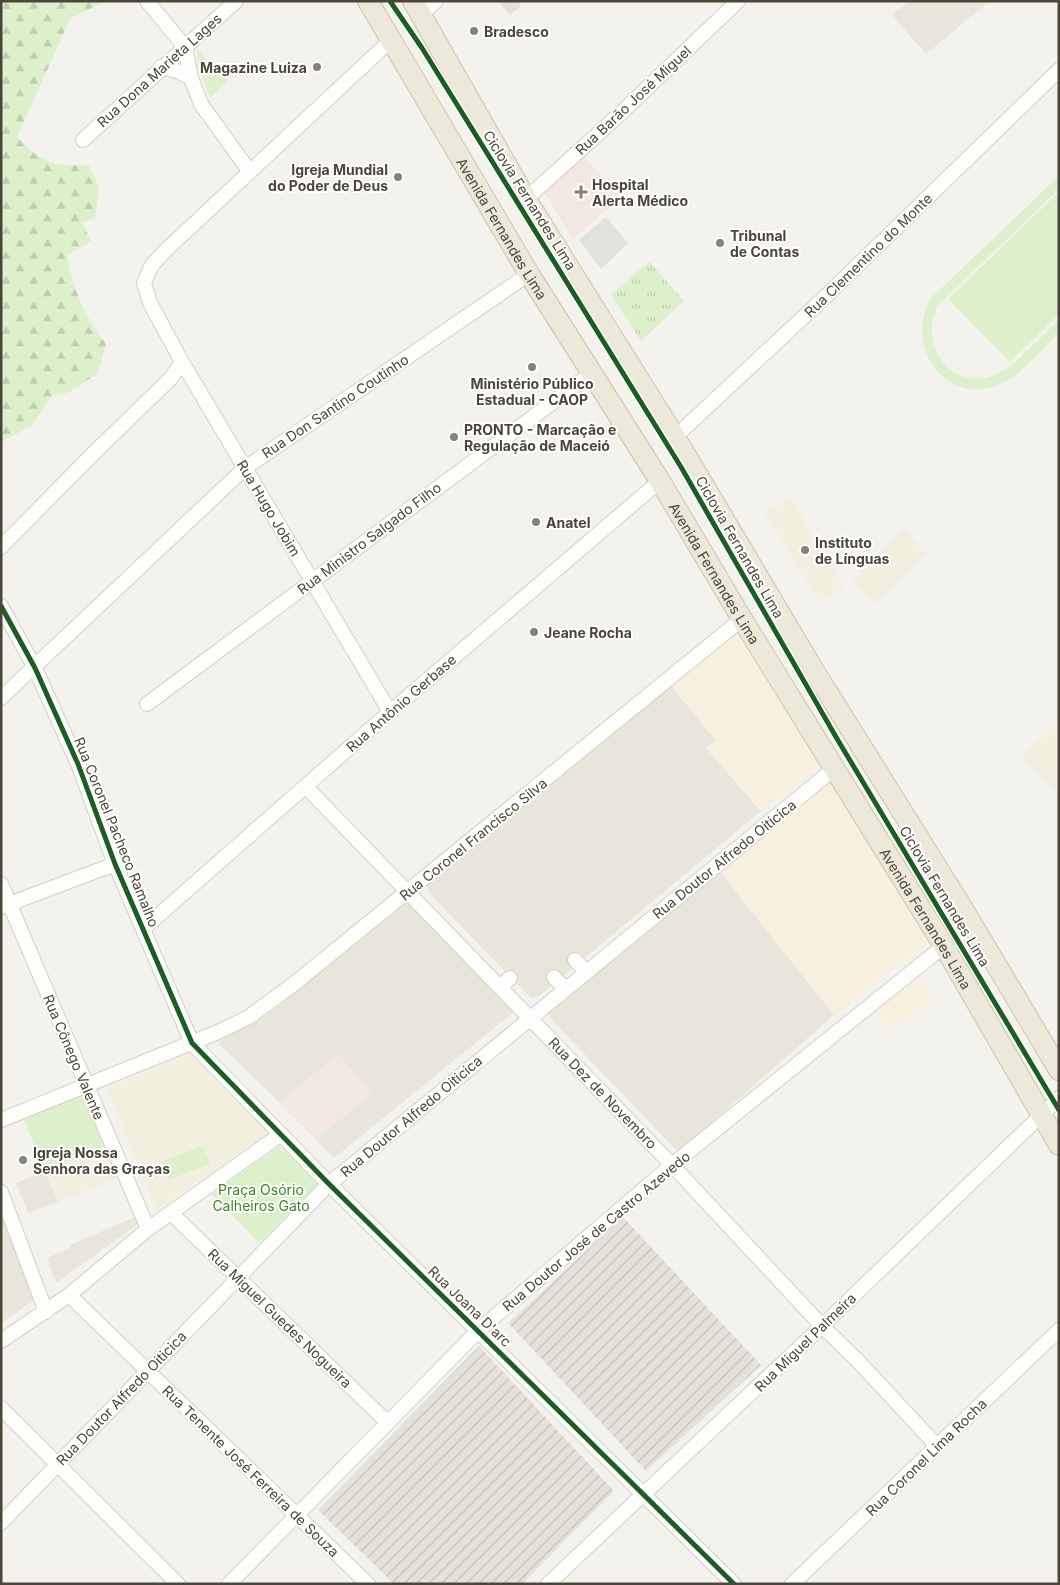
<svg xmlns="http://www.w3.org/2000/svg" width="1060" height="1585" font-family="Inter,sans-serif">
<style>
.residential{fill:#e8e5da}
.commercial{fill:#f7f0df}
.industrial{fill:url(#industrial-furrows)}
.education{fill:#f2efde}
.medical{fill:#f3e7e1}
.grass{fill:url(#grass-tufts)}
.forest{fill:url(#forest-firs)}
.park{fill:#dcf0cb}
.parking{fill:#e3e1dc}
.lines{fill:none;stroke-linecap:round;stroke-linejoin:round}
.minor-casing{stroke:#d1d0ca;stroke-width:16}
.highway-casing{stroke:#cec4a6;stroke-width:22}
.minor{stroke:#fdfdfc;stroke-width:14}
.highway{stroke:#ede9da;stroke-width:20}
.cycleway-casing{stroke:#fff;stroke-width:8}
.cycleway{stroke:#1b5e20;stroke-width:5}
.poi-dot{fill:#868277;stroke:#fff;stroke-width:2}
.labels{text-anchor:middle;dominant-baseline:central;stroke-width:4;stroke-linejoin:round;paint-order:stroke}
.poi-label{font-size:14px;font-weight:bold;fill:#4b4637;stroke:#fff;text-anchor:start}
.street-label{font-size:14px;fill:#4b4637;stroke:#fff}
.park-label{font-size:14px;fill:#3c8522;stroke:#fff}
</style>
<defs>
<pattern id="industrial-furrows" width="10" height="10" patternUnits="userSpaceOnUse" patternTransform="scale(1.25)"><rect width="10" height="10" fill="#e4e1db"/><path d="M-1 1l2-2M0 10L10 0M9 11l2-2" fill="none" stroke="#c5c2bd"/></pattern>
<pattern id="grass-tufts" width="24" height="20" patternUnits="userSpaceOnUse" patternTransform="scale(1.25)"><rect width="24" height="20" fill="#dcf0cb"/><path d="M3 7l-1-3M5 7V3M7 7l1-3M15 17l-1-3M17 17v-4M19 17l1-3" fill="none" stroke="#becfaf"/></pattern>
<pattern id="forest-firs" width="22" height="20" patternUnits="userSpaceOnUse" patternTransform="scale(1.25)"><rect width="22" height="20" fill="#dcf0cb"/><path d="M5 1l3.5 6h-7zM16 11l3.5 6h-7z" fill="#becfaf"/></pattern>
</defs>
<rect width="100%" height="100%" fill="#f3f2ed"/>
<g class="residential">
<polygon points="909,1 990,1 926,54 892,15"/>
<polygon points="667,681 716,740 706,748 761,811 538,997 531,998 429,893 427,885 430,878"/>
<polygon points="717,868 834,1015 678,1152 551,1019 548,1008"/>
<polygon points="411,899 516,1010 334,1158 315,1139 372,1094 338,1054 280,1103 220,1045 220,1041 267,1015"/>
<polygon points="45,1171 58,1202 28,1213 16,1183"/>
<polygon points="1,1203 36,1299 1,1323"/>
<polygon points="135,1217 138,1224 56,1283 47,1258 71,1248 70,1245"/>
</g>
<g class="commercial">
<polygon points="737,626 820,759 817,767 761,811 706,748 716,740 667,681"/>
<polygon points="826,780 835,784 924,937 922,945 834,1015 717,868"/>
<polygon points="920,976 935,995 894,1031 876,1013"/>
</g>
<g class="industrial">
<polygon points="623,1217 761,1365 646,1471 508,1323"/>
<polygon points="479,1346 614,1491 522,1584 394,1584 318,1510"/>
</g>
<g class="education">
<polygon points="791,498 844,587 818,600 765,513"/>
<polygon points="904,529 926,554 875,603 852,582"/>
<polygon points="1059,722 1059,795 1021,756"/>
<polygon points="192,1052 272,1130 156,1210 107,1088"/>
<polygon points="106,1146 119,1178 58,1202 45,1171"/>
</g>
<g class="medical">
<polygon points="580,153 621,196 573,239 543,189"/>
<polygon points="338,1054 372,1094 315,1139 280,1103"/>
</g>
<polygon class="grass" points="649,261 684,301 641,341 611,295"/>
<path class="forest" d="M 1,1 L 108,1 L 71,17 L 17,137 C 43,164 52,166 89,165 L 99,188 L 95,218 L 82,223 L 91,241 L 67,256 C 73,291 85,316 106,344 L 98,373 L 70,392 L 52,396 L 31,426 L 1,442 Z"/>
<g class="park">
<polygon points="197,49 228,80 210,98 198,66"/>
<path d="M 1059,176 L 1059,189 L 938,305 C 917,345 951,392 995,375 C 1014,368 1043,334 1059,320 L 1059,333 C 1043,348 1021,375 1001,384 C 947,407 904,349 930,299 Z"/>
<polygon points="1059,192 1059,314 1010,362 948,299"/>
<polygon points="83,1090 106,1146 45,1171 22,1115"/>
<polygon points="202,1146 210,1164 168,1180 161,1162"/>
<polygon points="279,1146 319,1183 259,1243 212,1194"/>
</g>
<g class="parking">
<polygon points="498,1 518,1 521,6 510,15"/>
<polygon points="606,217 628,243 601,269 579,240"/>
</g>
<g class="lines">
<g class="minor-casing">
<g id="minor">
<polyline points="147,1 185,47 191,78 201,104 250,172"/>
<polyline points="421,15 436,1"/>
<polyline points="161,67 177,71 191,78"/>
<polyline points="83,140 236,1"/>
<polyline points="526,199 621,113 738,1"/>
<polyline points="675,437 825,297 1059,70"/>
<polyline points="1,547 96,451 171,378 182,362"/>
<polyline points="1,606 35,668 78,764 115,864 192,1043 329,1184 734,1584"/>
<polyline points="1,698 245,468 529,274"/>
<polyline points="147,704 592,373"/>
<polyline points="390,712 182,362 150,303 144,283 152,265 167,249 391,40"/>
<polyline points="306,787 672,1165 822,1326 858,1361 937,1446"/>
<polyline points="1,884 148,1229"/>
<polyline points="1,907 115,864"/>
<polyline points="144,928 390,712 660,481"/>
<polyline points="575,960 586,972"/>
<polyline points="554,977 565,989"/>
<polyline points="500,987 510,978"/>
<polyline points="1,1120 218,1032 249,1017 295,983 742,619"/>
<polyline points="1,1192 46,1312"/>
<polyline points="172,1214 387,1422"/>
<polyline points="69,1295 368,1584"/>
<polyline points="1,1341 69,1295 148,1229 281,1134"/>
<polyline points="1,1408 178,1584"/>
<polyline points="1,1523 329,1184 835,768"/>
<polyline points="229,1584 479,1330 672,1165 944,946"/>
<polyline points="548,1584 822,1326 1059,1098"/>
<polyline points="792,1584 1059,1330"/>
</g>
</g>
<g class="highway-casing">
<g id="highway">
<path id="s1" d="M 368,1 L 529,274 L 660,481 L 742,619 L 944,946 L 1059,1145"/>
<polyline points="413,1 526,199 675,437 813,669 963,909 1059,1070"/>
</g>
</g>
<use href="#minor" class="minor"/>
<use href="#highway" class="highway"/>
<g class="cycleway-casing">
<g id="cycleway">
<polyline points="390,1 422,48 681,467 836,737 1059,1110"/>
<polyline points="1,606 35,668 78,764 115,864 192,1043 329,1184 734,1584"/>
</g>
</g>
<use href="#cycleway" class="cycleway"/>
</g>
<g class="poi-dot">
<circle cx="474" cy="31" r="5"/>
<circle cx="317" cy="67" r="5"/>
<circle cx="398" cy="177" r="5"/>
<path d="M578.5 184.5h5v5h5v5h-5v5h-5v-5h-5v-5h5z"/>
<circle cx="720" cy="243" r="5"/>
<circle cx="532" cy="367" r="5"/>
<circle cx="454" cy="437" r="5"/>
<circle cx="536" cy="522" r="5"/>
<circle cx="805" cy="550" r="5"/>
<circle cx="534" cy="632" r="5"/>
<circle cx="23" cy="1160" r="5"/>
</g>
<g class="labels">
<g class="poi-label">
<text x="484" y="31">Bradesco</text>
<text x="307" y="67" text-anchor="end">Magazine Luiza</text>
<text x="388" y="169" text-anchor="end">Igreja Mundial<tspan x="388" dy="16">do Poder de Deus</tspan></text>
<text x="592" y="184">Hospital<tspan x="592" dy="16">Alerta Médico</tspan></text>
<text x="730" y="235">Tribunal<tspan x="730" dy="16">de Contas</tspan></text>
<text x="532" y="383" text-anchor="middle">Ministério Público<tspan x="532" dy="16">Estadual - CAOP</tspan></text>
<text x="464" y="429">PRONTO - Marcação e<tspan x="464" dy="16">Regulação de Maceió</tspan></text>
<text x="546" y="522">Anatel</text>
<text x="815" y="542">Instituto<tspan x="815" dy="16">de Línguas</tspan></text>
<text x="544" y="632">Jeane Rocha</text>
<text x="33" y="1152">Igreja Nossa<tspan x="33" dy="16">Senhora das Graças</tspan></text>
</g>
<g class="street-label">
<text transform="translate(159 70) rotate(-42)">Rua Dona Marieta Lages</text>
<text transform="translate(633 100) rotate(-43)">Rua Barão José Miguel</text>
<text transform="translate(530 200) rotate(58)">Ciclovia Fernandes Lima</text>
<text stroke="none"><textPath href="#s1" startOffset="264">Avenida Fernandes Lima</textPath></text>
<text transform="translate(868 255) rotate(-44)">Rua Clementino do Monte</text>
<text transform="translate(335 406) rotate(-34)">Rua Don Santino Coutinho</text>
<text transform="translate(269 508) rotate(59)">Rua Hugo Jobim</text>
<text transform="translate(369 538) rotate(-37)">Rua Ministro Salgado Filho</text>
<text transform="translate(740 547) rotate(60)">Ciclovia Fernandes Lima</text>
<text stroke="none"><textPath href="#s1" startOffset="669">Avenida Fernandes Lima</textPath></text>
<text transform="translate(401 703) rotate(-41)">Rua Antônio Gerbase</text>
<text transform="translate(117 832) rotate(68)">Rua Coronel Pacheco Ramalho</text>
<text transform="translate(473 839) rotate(-39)">Rua Coronel Francisco Silva</text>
<text transform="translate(724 859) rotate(-39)">Rua Doutor Alfredo Oiticica</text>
<text transform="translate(945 896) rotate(59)">Ciclovia Fernandes Lima</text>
<text stroke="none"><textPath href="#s1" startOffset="1074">Avenida Fernandes Lima</textPath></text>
<text transform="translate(74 1057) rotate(67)">Rua Cônego Valente</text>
<text transform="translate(603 1093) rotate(46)">Rua Dez de Novembro</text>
<text transform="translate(411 1116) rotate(-40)">Rua Doutor Alfredo Oiticica</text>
<text transform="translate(596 1231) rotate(-40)">Rua Doutor José de Castro Azevedo</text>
<text transform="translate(470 1306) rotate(44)">Rua Joana D'arc</text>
<text transform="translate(280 1318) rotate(44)">Rua Miguel Guedes Nogueira</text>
<text transform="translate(805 1342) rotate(-44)">Rua Miguel Palmeira</text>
<text transform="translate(121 1398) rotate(-46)">Rua Doutor Alfredo Oiticica</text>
<text transform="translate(926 1457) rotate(-44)">Rua Coronel Lima Rocha</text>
<text transform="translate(251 1471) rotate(44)">Rua Tenente José Ferreira de Souza</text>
</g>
<g class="park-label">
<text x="261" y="1189">Praça Osório<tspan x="261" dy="16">Calheiros Gato</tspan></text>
</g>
</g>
<rect width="1060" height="1585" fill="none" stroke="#4b4637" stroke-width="5"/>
</svg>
